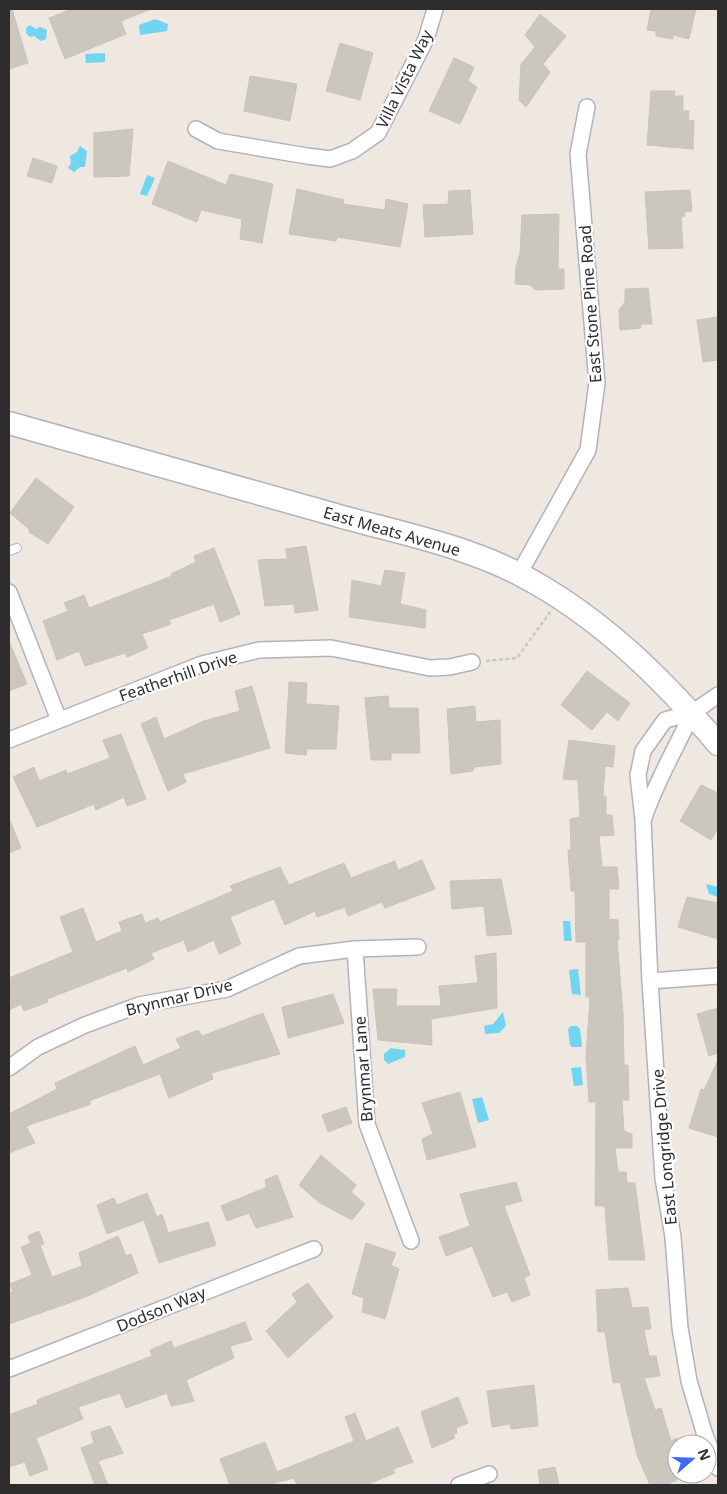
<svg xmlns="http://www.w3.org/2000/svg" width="727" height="1494" font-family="'Noto Sans',sans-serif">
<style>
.water{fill:#71d5f2}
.building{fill:#cbc6be;stroke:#cbc3b9}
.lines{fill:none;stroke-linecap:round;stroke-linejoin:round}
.lane-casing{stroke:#b0b3bd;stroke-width:10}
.street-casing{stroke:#b0b3bd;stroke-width:18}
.secondary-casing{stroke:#b0b3bd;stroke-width:25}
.path{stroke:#c8c8c8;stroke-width:2.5;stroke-dasharray:4 2.5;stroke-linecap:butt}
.lane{stroke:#fff;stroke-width:8}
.street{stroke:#fff;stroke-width:15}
.secondary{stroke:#fff;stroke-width:22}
.labels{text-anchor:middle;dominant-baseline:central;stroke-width:4.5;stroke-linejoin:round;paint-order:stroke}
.street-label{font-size:16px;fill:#2d2d2d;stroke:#fff}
</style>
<rect width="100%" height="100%" fill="#efe8e0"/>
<g class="water">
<polygon points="155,19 168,24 167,31 140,35 139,25"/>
<polygon points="30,25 36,29 40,27 47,30 46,39 41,41 34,36 30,37 26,33 26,28"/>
<polygon points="105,53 105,62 86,63 85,54"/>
<polygon points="80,146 87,151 85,167 80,167 74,172 68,168 71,163 70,156 77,152"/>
<polygon points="147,175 155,178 147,196 140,194"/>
<polygon points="706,884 718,887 718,897 709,894"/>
<polygon points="563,921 570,921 572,941 564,941"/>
<polygon points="578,969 581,995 572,994 569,970"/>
<polygon points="503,1012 506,1026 499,1033 485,1034 484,1026 493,1024"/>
<polygon points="571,1026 577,1026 580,1029 582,1047 572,1047 570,1045 568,1029"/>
<polygon points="391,1048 405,1050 405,1057 388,1064 384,1060 384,1054"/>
<polygon points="581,1067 583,1085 574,1086 571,1068"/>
<polygon points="482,1097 489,1120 478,1123 472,1099"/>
</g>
<g class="building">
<polygon points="9,9 12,9 28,63 9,69"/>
<polygon points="72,9 151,9 121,21 126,34 65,59 49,18"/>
<polygon points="651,9 696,9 689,39 673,35 673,39 656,36 656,31 647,30"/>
<polygon points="540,14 566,36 543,64 550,72 526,107 519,100 521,64 535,47 525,35"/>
<polygon points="340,43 373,53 360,100 326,91"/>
<polygon points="454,58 474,67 468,81 477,87 460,124 429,111"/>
<polygon points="250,76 297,84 290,121 244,111"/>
<polygon points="651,91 675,91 674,96 683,96 683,111 689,111 688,120 694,121 693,149 647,145"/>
<polygon points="133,129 129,176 94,177 94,133"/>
<polygon points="33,158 57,166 52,183 27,176"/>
<polygon points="168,161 226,185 230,174 273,184 262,243 240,239 242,219 201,210 197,222 152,204"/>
<polygon points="297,189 344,200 343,204 385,210 386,199 408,204 400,247 337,237 336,241 289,234"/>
<polygon points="470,190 473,234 425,237 423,205 448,204 449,191"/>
<polygon points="690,190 692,211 684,212 685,216 681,217 683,248 649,249 645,192"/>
<polygon points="559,214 558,269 564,269 564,289 536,290 530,285 515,284 516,267 520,253 522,215"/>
<polygon points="648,288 652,324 641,324 641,328 620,330 619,310 625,302 625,289"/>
<polygon points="718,317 718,360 703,362 697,320"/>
<polygon points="36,478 74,507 48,544 29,532 30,530 10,513"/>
<polygon points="306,546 318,610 295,613 294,604 265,606 258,560 287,559 286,549"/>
<polygon points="214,548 240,614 220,622 214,604 169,620 171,624 142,634 148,648 127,657 125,653 85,666 79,651 57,660 43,621 68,611 64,603 84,595 89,608 172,576 171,574 196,562 194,556"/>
<polygon points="385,570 405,573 400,604 426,610 425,628 349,617 352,580 381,586"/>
<polygon points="9,641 27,684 9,691"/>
<polygon points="587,671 630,703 618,721 607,712 592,730 561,705"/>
<polygon points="289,682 307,683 306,704 339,706 336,749 307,749 306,755 285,753"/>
<polygon points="252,686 270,748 183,774 186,782 168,791 141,724 156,717 164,739 204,721 240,711 235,691"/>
<polygon points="388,696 389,708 418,708 420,753 391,753 391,760 371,760 365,698"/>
<polygon points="475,706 476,722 500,720 501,764 474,767 473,771 451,774 447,709"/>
<polygon points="121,734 146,799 127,806 124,797 96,810 94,804 37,827 13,777 34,767 39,781 66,770 67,774 110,758 103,740"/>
<polygon points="569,740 615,746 613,767 605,766 603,796 606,796 606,815 612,815 614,835 599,836 602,867 617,867 619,889 609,889 609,919 618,920 619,939 617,939 623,1014 624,1065 628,1065 629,1100 622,1100 624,1131 632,1134 632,1148 615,1148 618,1172 626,1172 627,1183 635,1183 645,1260 609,1260 605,1206 595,1206 596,1102 589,1102 586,1057 590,997 586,997 586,942 576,942 575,891 571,891 568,850 571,850 570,819 580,817 578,780 563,779"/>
<polygon points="701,785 718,793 718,828 711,840 680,821"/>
<polygon points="9,818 21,848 9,853"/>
<polygon points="422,860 435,889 385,908 382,902 348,916 345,907 317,917 315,911 285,925 274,899 230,917 241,944 219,954 214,940 188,952 184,940 151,953 154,959 128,972 127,968 47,999 48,1002 24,1011 21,1004 9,1010 9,978 73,952 60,917 83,908 96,942 122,931 119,922 142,914 145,923 158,918 160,922 233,891 230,886 280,867 289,885 344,863 351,878 395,861 398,870"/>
<polygon points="501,879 512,934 487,936 484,906 452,909 450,881"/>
<polygon points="687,897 718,903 718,939 678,927"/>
<polygon points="496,953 497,1008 431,1019 432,1045 378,1040 373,989 397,989 396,1006 441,1006 439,986 478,983 475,956"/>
<polygon points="333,994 344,1023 288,1038 282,1007"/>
<polygon points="718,1008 718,1053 709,1056 697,1014"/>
<polygon points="263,1013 280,1054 211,1073 213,1079 169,1098 160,1074 89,1101 91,1104 26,1126 35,1143 9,1153 9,1114 57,1089 55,1083 135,1046 143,1065 181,1048 176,1039 198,1030 202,1036"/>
<polygon points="718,1060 718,1137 689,1128 701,1089 704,1090"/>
<polygon points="460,1092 476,1147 427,1160 422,1139 433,1134 422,1103"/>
<polygon points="346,1107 352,1123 328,1132 322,1115"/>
<polygon points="321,1155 356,1185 351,1192 365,1204 352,1220 320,1203 299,1185"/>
<polygon points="277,1175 293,1217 256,1228 249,1213 227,1221 221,1206 267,1187 265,1180"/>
<polygon points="516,1182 522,1201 504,1206 530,1275 524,1278 530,1295 512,1302 507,1292 493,1297 472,1246 446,1256 439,1237 470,1226 460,1194"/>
<polygon points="147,1193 157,1217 162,1214 168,1233 208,1222 216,1245 159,1263 144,1220 107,1234 97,1205 114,1198 117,1205"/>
<polygon points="39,1231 44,1244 40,1245 52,1277 82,1266 79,1253 118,1236 126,1256 131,1254 138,1273 83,1298 9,1324 9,1293 13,1292 10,1284 32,1275 21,1247 31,1243 28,1236"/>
<polygon points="366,1243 396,1253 391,1265 399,1269 385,1319 362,1312 364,1298 352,1294"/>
<polygon points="308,1283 333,1317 288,1358 266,1331 297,1302 292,1294"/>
<polygon points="628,1288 632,1308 648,1307 651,1329 644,1330 649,1356 656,1356 660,1376 644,1378 655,1410 661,1408 671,1441 677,1438 677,1480 666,1485 650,1485 637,1455 620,1382 613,1383 605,1332 598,1332 596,1290"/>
<polygon points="245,1322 252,1340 230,1346 234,1358 186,1380 194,1401 171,1406 167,1393 126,1408 120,1393 78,1407 83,1419 36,1438 48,1469 30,1476 25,1462 9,1467 9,1415 38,1404 37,1400 152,1356 150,1350 171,1341 174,1348"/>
<polygon points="534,1385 538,1426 511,1429 510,1424 492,1427 487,1391"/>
<polygon points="458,1397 468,1423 456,1428 457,1433 453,1434 455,1438 432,1448 421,1412"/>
<polygon points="355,1413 366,1441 398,1427 413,1462 393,1469 395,1473 366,1485 297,1485 294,1478 268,1485 230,1485 220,1459 265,1442 277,1472 354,1441 345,1417"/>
<polygon points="110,1426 123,1453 98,1461 108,1485 95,1485 81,1448 94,1443 91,1432"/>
<polygon points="555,1467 559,1485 540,1485 538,1470"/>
</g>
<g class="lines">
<g class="lane-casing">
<polyline id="lane" points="9,551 17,548"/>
</g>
<g class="street-casing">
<g id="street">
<polyline points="196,129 218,141 307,156 330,159 352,151 378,133 426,39 435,9"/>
<polyline points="519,574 588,450 597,383 578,154 587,107"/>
<polyline points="9,592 59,720"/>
<polyline points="718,695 692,713 665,720 643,751 638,775 643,820 650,981 663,1178 673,1237 680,1328 689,1381 704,1432 718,1468"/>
<polyline points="9,740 202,664 259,650 331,648 430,668 450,667 472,662"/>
<path d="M 644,818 C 656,781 676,749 692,713"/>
<polyline points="355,949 367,1124 411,1241"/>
<polyline points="650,981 718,976"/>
<polyline points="9,1068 38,1047 85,1025 139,1005 227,989 299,956 355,949 418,947"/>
<polyline points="9,1369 314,1249"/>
<polyline points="459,1485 489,1474"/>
</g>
</g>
<g class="secondary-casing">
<path id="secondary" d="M 9,423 C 116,454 224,484 332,514 C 394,532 461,544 519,574 C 598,615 661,677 718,744"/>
</g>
<polyline class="path" points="486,661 517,658 550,612"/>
<use href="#lane" class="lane"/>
<use href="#street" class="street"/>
<use href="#secondary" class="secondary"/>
</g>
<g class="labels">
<g class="street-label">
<text transform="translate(404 79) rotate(-64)">Villa Vista Way</text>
<text transform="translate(590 304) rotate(-94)">East Stone Pine Road</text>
<text transform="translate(392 531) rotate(16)">East Meats Avenue</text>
<text transform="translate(178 676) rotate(-19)">Featherhill Drive</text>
<text transform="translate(179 997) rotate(-14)">Brynmar Drive</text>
<text transform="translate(363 1069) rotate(-94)">Brynmar Lane</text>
<text transform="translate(664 1147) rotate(-95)">East Longridge Drive</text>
<text transform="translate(161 1309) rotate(-22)">Dodson Way</text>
</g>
</g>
<rect width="727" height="1494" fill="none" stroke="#2d2d2d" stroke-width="20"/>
<g transform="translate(692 1459) rotate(70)"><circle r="24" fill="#ffffff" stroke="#ababab"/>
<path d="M0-4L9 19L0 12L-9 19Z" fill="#3c69ff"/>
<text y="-8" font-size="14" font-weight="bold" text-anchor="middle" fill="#2d2d2d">N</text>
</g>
</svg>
